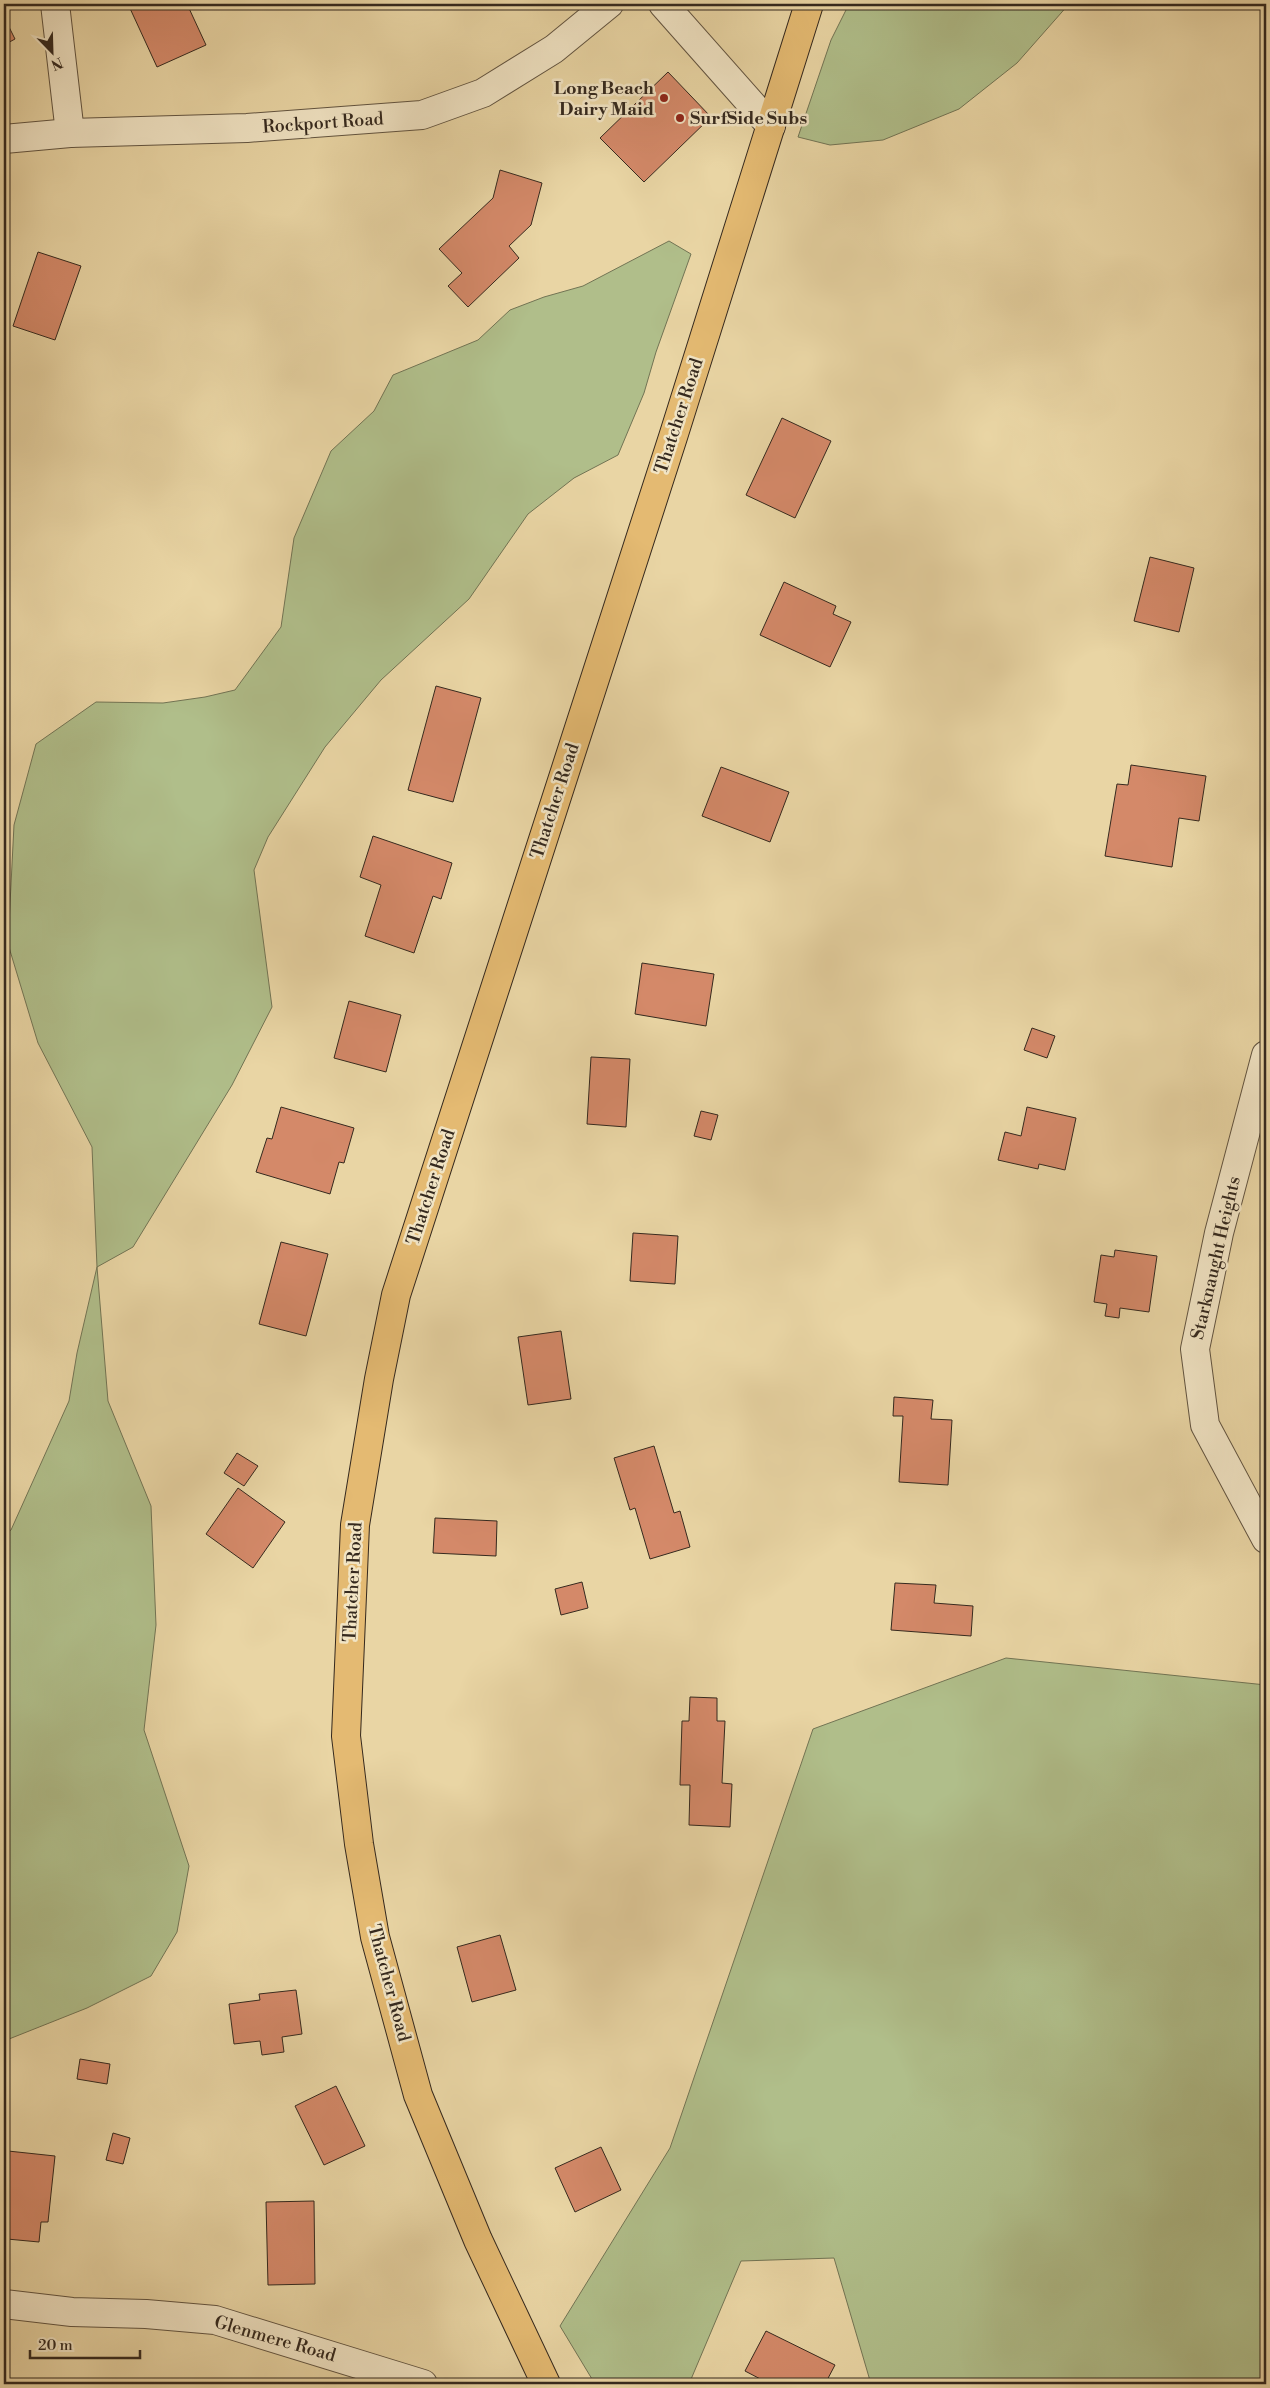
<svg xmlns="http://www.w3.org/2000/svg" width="1270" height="2388" font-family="'Libre Bodoni',serif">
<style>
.green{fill:#b0be8a;stroke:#727454}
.building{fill:#d48969;stroke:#35291e}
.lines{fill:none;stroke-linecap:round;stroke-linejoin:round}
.minor-casing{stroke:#625440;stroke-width:30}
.major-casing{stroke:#35291e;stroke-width:30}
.minor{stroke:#f1e4c4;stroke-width:28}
.major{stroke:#e4ba72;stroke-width:28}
.poi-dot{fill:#8f2418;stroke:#f1e4c4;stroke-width:2}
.labels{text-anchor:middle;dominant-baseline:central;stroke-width:5;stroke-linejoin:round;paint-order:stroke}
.poi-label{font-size:18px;font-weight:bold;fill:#35291e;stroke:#f1e4c4;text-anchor:end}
.street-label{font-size:18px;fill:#35291e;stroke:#f1e4c4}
</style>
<rect width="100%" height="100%" fill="#e9d5a4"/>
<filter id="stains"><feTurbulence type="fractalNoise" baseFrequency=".004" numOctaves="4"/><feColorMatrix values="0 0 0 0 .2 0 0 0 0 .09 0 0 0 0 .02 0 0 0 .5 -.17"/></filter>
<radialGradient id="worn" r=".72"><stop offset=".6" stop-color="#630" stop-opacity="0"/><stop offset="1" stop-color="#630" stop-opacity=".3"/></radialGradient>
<g class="green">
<polygon points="849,4 1069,4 1017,63 959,109 883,140 830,145 798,137 831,40"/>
<polygon points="669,241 691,254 656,352 644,393 618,455 574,478 528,514 469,599 381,680 325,747 268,837 254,870 272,1007 232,1085 133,1247 97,1267 108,1401 151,1506 156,1625 144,1730 189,1866 177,1932 151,1976 87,2008 4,2041 4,1535 11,1530 69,1401 77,1353 97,1267 92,1147 38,1043 8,944 14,825 36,744 96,702 163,703 205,697 235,690 281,627 294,538 331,451 374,411 393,375 478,340 510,310 544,297 583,286"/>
<polygon points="1006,1658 1266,1685 1266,2384 871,2384 834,2258 741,2261 689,2384 595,2384 560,2326 670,2148 813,1729"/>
</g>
<g class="building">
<polygon points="128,4 187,4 206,45 157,67"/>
<polygon points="4,17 15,39 4,45"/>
<polygon points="668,72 711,117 644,182 600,138"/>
<polygon points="500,170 542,183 531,225 509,246 519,258 468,307 448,286 462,273 439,249 493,198"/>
<polygon points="38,252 81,266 55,340 13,326"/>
<polygon points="782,418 831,441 795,518 746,495"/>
<polygon points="1150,557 1194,568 1179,632 1134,621"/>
<polygon points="784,582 836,606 833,614 851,622 830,667 760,635"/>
<polygon points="436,686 481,698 453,802 408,790"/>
<polygon points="1131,765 1206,776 1199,821 1179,818 1172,867 1105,856 1117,784 1128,785"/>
<polygon points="721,767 789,792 770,842 702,816"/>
<polygon points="373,836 452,863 441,899 433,896 414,953 365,936 381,885 360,877"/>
<polygon points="642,963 714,974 706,1026 635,1014"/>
<polygon points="349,1001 401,1015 386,1072 334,1058"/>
<polygon points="1032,1028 1055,1036 1047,1058 1024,1050"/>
<polygon points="591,1057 630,1059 626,1127 587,1124"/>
<polygon points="281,1107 354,1128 344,1163 339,1162 330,1194 256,1172 267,1138 272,1139"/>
<polygon points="1027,1107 1076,1118 1065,1170 1039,1164 1038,1169 998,1160 1005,1132 1021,1136"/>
<polygon points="701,1111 718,1115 711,1140 694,1136"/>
<polygon points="633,1233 678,1236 675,1284 630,1281"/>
<polygon points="281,1242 328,1254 306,1336 259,1324"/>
<polygon points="1115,1250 1157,1256 1149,1312 1120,1308 1119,1318 1105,1316 1107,1304 1094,1302 1101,1255 1114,1257"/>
<polygon points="561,1331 571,1399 528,1405 518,1337"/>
<polygon points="894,1397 933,1400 931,1419 952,1420 948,1485 899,1482 903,1416 893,1416"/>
<polygon points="654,1446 674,1513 680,1511 690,1547 650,1559 635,1508 630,1510 614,1458"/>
<polygon points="237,1453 258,1466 244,1486 224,1473"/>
<polygon points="238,1488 285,1522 253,1568 206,1534"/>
<polygon points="435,1518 497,1521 496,1556 433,1553"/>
<polygon points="582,1582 588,1608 561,1615 555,1589"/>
<polygon points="895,1583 936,1585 934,1603 973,1606 971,1636 891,1630"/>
<polygon points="690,1697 717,1698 717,1721 725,1721 722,1783 732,1784 730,1827 689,1825 690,1785 680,1785 682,1721 689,1721"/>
<polygon points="500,1935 516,1990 472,2002 457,1947"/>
<polygon points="296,1990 302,2034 282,2037 284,2052 262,2055 260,2041 234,2044 229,2004 260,2000 259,1994"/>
<polygon points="80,2059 110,2064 107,2084 77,2079"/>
<polygon points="336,2086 365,2146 324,2165 295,2106"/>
<polygon points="113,2133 130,2138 123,2164 106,2160"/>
<polygon points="601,2147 621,2190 575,2212 555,2168"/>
<polygon points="8,2151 55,2156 48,2222 41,2222 39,2242 7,2239 9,2218 4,2217 4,2194"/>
<polygon points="314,2201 315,2284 268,2285 266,2202"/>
<polygon points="766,2331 835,2365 825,2384 770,2384 745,2371"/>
</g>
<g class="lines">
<g class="minor-casing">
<g id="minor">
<polyline points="55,4 70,133"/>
<polyline points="663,4 771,126"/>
<polyline points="4,139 70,133 247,128 422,115 483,93 554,49 609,4"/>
<polyline points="1266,1055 1219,1233 1195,1349 1205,1425 1266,1539"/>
<polyline points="4,2304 72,2312 146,2314 215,2320 423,2384"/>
</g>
</g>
<g class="major-casing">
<polyline id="major" points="546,2384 478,2240 418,2095 375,1937 359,1844 346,1736 355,1525 379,1379 396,1295 673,437 809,4"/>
</g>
<use href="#minor" class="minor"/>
<use href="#major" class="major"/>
</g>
<g class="poi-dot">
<circle cx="664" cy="98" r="5"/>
<circle cx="680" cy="118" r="5"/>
</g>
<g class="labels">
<g class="poi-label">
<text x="654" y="88">Long Beach<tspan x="654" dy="21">Dairy Maid</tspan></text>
<text x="690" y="118" text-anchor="start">SurfSide Subs</text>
</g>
<g class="street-label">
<text transform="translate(323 123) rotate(-4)">Rockport Road</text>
<text transform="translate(679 416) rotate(-72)">Thatcher Road</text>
<text transform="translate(555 801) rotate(-72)">Thatcher Road</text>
<text transform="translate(431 1187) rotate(-72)">Thatcher Road</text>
<text transform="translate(1216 1258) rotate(-77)">Starknaught Heights</text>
<text transform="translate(353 1582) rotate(-87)">Thatcher Road</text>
<text transform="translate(389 1983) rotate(75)">Thatcher Road</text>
<text transform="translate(275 2339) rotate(16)">Glenmere Road</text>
</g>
</g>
<rect width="1270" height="2388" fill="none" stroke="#e9d5a4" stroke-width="20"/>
<rect x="5" y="5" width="1260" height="2378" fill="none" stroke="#35291e" stroke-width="2.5"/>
<rect x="10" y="10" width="1250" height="2368" fill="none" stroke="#35291e"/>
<g transform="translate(52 52) rotate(157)" stroke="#f1e4c4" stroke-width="4" paint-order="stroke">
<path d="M0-4L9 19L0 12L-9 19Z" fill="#35291e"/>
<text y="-8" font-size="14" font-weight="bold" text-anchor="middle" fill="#35291e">N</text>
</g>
<path d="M30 2350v8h110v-8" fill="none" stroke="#35291e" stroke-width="2.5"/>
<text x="38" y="2350" font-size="15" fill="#35291e" stroke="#f1e4c4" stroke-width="4" paint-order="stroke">20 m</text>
<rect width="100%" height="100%" filter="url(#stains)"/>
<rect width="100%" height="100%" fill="url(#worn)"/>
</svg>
